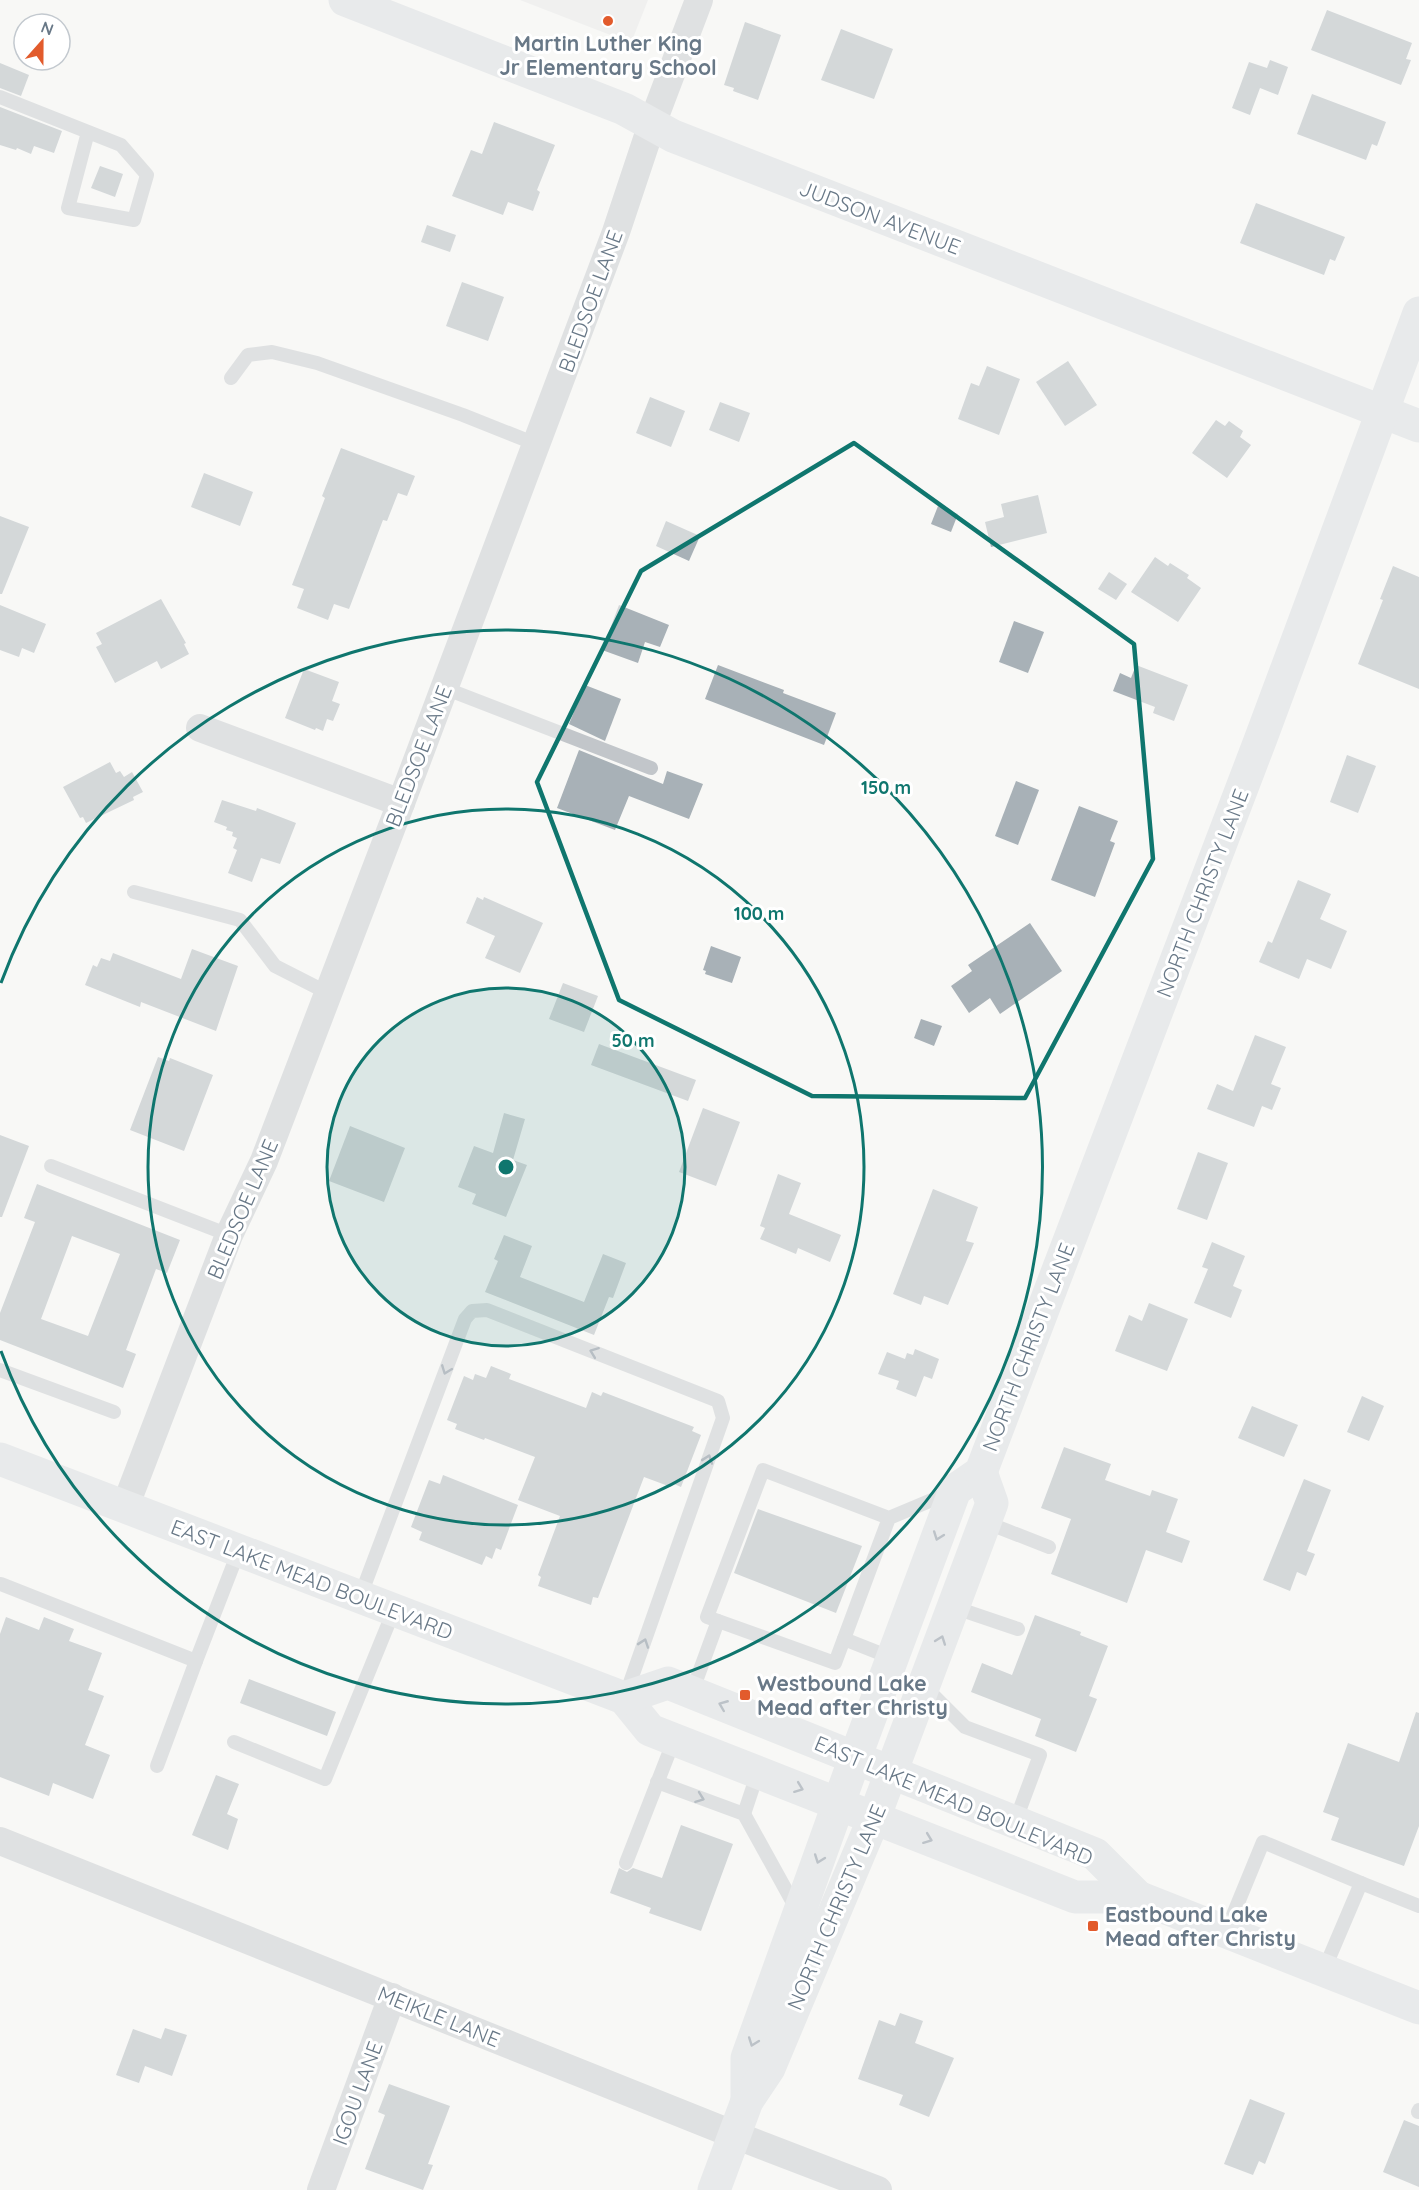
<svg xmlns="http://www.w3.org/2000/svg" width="1419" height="2190" font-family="Quicksand,sans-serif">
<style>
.built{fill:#e6e7e7}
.building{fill:#a8b1b7;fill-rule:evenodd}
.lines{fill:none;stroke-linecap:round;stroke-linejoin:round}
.lane{stroke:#c2c6ca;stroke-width:14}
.street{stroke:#c2c6ca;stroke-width:28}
.secondary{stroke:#d5d9dd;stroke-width:33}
.primary{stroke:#d5d9dd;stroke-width:33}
.oneway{stroke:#687887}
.oneway2{stroke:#738290}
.marked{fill:none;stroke:#0f766e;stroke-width:4.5;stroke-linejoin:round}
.ring{fill:none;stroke:#0f766e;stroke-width:3}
.poi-dot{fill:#e25b2c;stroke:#fff;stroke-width:2}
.labels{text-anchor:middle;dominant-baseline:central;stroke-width:6;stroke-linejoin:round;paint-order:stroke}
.poi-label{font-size:21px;font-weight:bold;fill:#687887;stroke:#fff;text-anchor:start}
.street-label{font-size:21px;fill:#687887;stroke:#fff}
.centre{fill:#0f766e;stroke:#fff;stroke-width:3}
.ring-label{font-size:18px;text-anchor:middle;font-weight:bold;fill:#0f766e;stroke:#fff;stroke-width:6;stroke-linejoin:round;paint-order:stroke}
</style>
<rect width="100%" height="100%" fill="#f8f8f6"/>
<polygon class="built" points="520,0 648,0 631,43"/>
<g class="building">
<polygon points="1327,10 1412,43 1406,59 1411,60 1401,85 1311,50"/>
<polygon points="745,22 781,35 758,100 733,91 734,88 724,85"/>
<polygon points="841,29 893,49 874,99 821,80"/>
<polygon points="1270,60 1288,67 1278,95 1260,88 1250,115 1232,108 1249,62 1267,68"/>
<polygon points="0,63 29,75 21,96 0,88"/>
<polygon points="1312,94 1386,122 1377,146 1372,144 1366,160 1297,134"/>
<polygon points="0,107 62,131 54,153 34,146 31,154 17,148 16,150 0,145"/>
<polygon points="494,122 555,145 537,190 540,192 533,211 508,202 503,215 452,196 471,150 482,154"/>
<polygon points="100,166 123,174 115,197 91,188"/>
<polygon points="1256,203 1345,237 1335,261 1330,259 1324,275 1240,243"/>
<polygon points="427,225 456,235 450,252 421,242"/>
<polygon points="462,282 504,297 488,341 446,326"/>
<polygon points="1068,361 1097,405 1065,426 1036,382"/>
<polygon points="987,366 1020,379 999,435 958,419 971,383 979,386"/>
<polygon points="650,397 685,411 671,447 636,433"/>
<polygon points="720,402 750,413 739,442 709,430"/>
<polygon points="1216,420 1225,426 1229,421 1243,431 1240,437 1251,445 1227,478 1192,453"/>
<polygon points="341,448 415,476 407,496 398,493 387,521 383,520 349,609 334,604 328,620 297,608 304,589 292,585 325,498 322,496"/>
<polygon points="204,473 253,492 240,526 191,507"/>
<polygon points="1038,495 1047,533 991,547 985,522 1004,517 1001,504"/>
<polygon points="938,506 958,514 951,532 931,524"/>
<polygon points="0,516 29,527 2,594 0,594"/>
<polygon points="666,521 700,536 689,561 656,546"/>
<polygon points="1155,557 1168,566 1170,563 1189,575 1187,578 1201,588 1178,622 1131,592"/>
<polygon points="1393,566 1419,577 1419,689 1358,664 1383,600 1380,599"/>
<polygon points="1109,572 1127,584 1116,600 1098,589"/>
<polygon points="161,599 186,643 184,644 189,654 161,669 157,661 115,683 96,647 102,644 96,633"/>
<polygon points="0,605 46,624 34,653 22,648 19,657 0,650"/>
<polygon points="619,605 669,625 660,647 645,642 638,663 602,650"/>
<polygon points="1014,621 1044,632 1028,673 999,662"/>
<polygon points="718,665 784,690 783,693 836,713 824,745 705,699"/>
<polygon points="1136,665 1188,685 1174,721 1153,713 1155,707 1113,691 1120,673 1131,678"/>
<polygon points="304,669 339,682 332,701 340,704 333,721 327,719 323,731 316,728 315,730 285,718"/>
<polygon points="585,685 621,699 605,741 569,724"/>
<polygon points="579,750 663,784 667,771 703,784 689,819 629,796 615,830 557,808"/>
<polygon points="1347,755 1376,766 1358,813 1330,802"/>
<polygon points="110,762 116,773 120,771 124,777 132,772 143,792 133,797 134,800 86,823 83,817 80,818 63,787"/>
<polygon points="1016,781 1039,790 1018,845 995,836"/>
<polygon points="222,800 256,811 257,808 296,823 280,864 261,858 252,882 228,873 237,850 233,848 237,838 232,836 233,832 226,830 227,827 214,822"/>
<polygon points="1079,806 1118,821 1110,841 1115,843 1095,897 1051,880"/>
<polygon points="1298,880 1331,894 1320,919 1347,931 1331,969 1307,959 1299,979 1259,962 1268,941 1272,943"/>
<polygon points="477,897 483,900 484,897 543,923 520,973 485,958 495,936 466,923"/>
<polygon points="1030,923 1062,971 1000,1014 990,998 969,1013 951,986 972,971 968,965"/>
<polygon points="711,946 741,957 732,983 705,974 706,971 703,970"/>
<polygon points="192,949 238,966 216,1031 141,1002 140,1007 85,985 93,965 97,967 101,958 110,961 113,953 181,979"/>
<polygon points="563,983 598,996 584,1032 549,1019"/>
<polygon points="921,1019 942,1026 934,1046 914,1038"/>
<polygon points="1255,1035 1286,1047 1271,1084 1281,1088 1272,1110 1262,1106 1254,1127 1207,1109 1217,1084 1233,1091"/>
<polygon points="599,1044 696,1080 688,1101 591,1065"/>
<polygon points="158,1057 169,1061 170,1058 213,1075 184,1151 130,1130"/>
<polygon points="703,1108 740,1122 716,1186 679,1172"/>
<polygon points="504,1113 525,1119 513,1160 527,1165 506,1217 472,1204 476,1194 458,1187 474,1146 493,1153"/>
<polygon points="350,1126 405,1148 384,1202 329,1181"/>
<polygon points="0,1135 29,1146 2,1217 0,1217"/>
<polygon points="1198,1152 1228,1163 1207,1220 1177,1209"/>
<polygon points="778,1174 801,1183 789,1214 841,1235 830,1262 798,1248 796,1254 760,1239 765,1228 760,1226"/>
<path d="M 37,1184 L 180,1240 L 167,1273 L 156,1269 L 139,1315 L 126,1350 L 136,1354 L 123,1388 L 0,1340 L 0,1313 L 35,1222 L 24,1218 ZM 72,1236 L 120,1254 L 88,1336 L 41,1319 Z"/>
<polygon points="933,1189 978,1207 966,1241 974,1243 948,1305 924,1296 921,1305 893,1294"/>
<polygon points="504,1235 532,1246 520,1277 584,1302 603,1254 626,1263 613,1298 609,1297 594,1335 485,1292 498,1261 494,1259"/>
<polygon points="1212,1242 1245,1256 1233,1286 1242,1290 1231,1318 1194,1303 1208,1269 1202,1267"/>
<polygon points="1149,1303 1188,1319 1167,1371 1115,1351 1129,1315 1142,1321"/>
<polygon points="915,1349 939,1359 932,1379 924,1376 916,1397 896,1389 899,1381 878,1374 887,1352 905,1359 907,1353 913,1355"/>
<polygon points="491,1366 511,1374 509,1379 586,1408 592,1392 601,1396 603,1392 694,1427 692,1431 701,1435 681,1487 672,1483 671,1487 644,1477 598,1598 593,1597 591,1605 538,1586 541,1577 538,1575 560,1516 518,1500 535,1457 485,1438 484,1440 455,1429 457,1424 447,1420 464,1376 473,1380 475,1374 486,1378"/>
<polygon points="1362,1396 1384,1406 1369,1441 1347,1432"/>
<polygon points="1252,1406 1298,1425 1284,1457 1238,1438"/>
<polygon points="1064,1447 1111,1464 1105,1480 1150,1496 1152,1490 1178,1499 1166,1532 1190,1541 1182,1563 1146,1550 1127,1603 1051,1574 1071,1519 1041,1508"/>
<polygon points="443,1475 518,1505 501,1550 496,1548 492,1559 486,1556 482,1565 419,1540 422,1532 411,1527 429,1480 440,1484"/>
<polygon points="1304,1479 1331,1490 1307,1551 1315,1554 1306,1576 1297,1572 1290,1591 1263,1580"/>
<polygon points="758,1509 862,1546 836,1613 734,1573"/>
<polygon points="1035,1615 1081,1632 1080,1635 1108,1646 1089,1696 1097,1699 1076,1752 1035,1736 1041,1719 971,1692 982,1663 1012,1675"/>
<polygon points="6,1617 39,1630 44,1617 74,1629 69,1641 102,1653 88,1690 104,1696 85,1745 110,1755 93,1799 53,1783 49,1796 0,1777 0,1634"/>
<polygon points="249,1679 336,1712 327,1736 240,1703"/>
<polygon points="1416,1712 1419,1713 1419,1826 1404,1866 1331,1840 1339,1818 1323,1812 1348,1743 1399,1762"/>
<polygon points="216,1775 239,1784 227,1814 238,1819 228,1850 192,1835"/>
<polygon points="681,1825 733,1844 701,1931 649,1913 651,1908 610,1893 619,1868 627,1872 633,1868 662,1878"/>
<polygon points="900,2013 923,2021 915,2043 954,2058 929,2117 899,2105 903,2095 858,2079 879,2020 895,2026"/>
<polygon points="165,2028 187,2035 172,2076 145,2066 139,2083 116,2075 133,2029 161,2039"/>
<polygon points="389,2084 450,2106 428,2164 433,2165 423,2190 365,2169 385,2115 378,2112"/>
<polygon points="1250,2099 1285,2113 1265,2164 1259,2161 1253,2175 1224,2164"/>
<polygon points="1404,2120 1419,2126 1419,2187 1383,2172"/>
</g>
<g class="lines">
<g class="lane">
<polyline points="0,97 121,145 147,175 134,220 68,208 88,132"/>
<polyline points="231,378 248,355 272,352 317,363 463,415 536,444"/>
<polyline points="444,688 651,768"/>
<polyline points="134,892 240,920 275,966 328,993"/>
<polyline points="51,1166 229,1235"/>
<polyline points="0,1370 114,1412"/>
<polyline points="889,1518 835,1663 707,1617 763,1470 889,1518 951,1492"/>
<polyline points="985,1522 1049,1547"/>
<polyline points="1,1584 196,1661 239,1550"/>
<polyline points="360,1597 465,1319 472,1311 487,1310 718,1401 723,1418 626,1694"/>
<polyline points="953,1607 1018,1629"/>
<polyline points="844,1639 892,1658"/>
<polyline points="924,1686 965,1727 1040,1755 1015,1822"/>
<polyline points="692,1692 718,1621"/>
<polyline points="234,1742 325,1779 394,1610"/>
<polyline points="157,1766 196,1661"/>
<polyline points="657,1782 744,1814 797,1910"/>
<polyline points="744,1814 758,1772"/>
<polyline points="626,1863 674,1740"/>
<polyline points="1361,1883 1419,1906"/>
<polyline points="1226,1932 1263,1842 1361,1883 1324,1970"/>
<polyline points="1418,2112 1419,2110"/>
</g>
<g class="street">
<polyline points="200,728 401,803"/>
<polyline points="125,1507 229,1235 264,1161 401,803 616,232 652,124 699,0"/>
<polyline points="0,1841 735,2135 878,2190"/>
<polyline points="321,2190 392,1997"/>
</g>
<g class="secondary">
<polyline points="345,0 624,109 673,136 1419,426"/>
<polyline points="747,2101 747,2058 855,1758 955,1490 981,1472 1261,738 1419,313"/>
<polyline points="714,2190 747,2101 769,2068 874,1818 985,1522 992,1503 981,1472"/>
</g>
<g class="primary">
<polyline points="0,1459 624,1698 650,1730 1075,1897 1138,1897 1419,2008"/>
<polyline points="624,1698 668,1683 1095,1854 1138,1897"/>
</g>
</g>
<defs><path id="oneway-chevron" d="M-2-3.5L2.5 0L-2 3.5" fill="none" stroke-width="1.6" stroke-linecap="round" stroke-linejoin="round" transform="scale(1.5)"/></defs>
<g class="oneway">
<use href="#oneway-chevron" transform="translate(594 1352) rotate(-159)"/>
<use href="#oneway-chevron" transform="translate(446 1370) rotate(111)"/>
<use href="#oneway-chevron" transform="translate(708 1459) rotate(-71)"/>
<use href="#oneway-chevron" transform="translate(644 1643) rotate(-71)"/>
<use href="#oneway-chevron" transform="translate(700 1798) rotate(20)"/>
</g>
<g class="oneway2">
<use href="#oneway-chevron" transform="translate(938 1536) rotate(110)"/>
<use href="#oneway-chevron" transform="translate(941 1640) rotate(-70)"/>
<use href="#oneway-chevron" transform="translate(723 1705) rotate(-158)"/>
<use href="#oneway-chevron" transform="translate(799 1788) rotate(21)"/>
<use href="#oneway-chevron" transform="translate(928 1839) rotate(21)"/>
<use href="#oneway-chevron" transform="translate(819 1859) rotate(110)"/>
<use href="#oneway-chevron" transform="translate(753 2042) rotate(110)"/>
</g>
<path d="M0 0H1419V2190H0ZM 854,443 L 1134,644 L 1153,859 L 1025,1098 L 812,1096 L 619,1000 L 537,782 L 641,571 Z" fill="#f8f8f6" fill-opacity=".55" fill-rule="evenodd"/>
<path class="marked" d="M 854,443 L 1134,644 L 1153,859 L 1025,1098 L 812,1096 L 619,1000 L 537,782 L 641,571 Z"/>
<circle cx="506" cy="1167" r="179" fill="#0f766e" fill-opacity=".12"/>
<g class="ring">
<circle cx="506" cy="1167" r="179"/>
<circle cx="506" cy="1167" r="358"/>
<path d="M1 983A537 537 0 1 1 1 1351"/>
</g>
<g class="poi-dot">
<circle cx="608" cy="21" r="6"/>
<rect x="739" y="1689" width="12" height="12" rx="3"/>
<rect x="1087" y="1920" width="12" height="12" rx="3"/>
</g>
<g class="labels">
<g class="poi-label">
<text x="608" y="43" text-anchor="middle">Martin Luther King<tspan x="608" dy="24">Jr Elementary School</tspan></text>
<text x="757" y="1683">Westbound Lake<tspan x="757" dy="24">Mead after Christy</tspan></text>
<text x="1105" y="1914">Eastbound Lake<tspan x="1105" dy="24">Mead after Christy</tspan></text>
</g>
<g class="street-label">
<text transform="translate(880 217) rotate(21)">JUDSON AVENUE</text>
<text transform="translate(590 301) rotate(-70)">BLEDSOE LANE</text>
<text transform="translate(418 756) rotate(-69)">BLEDSOE LANE</text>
<text transform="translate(1202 893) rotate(-69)">NORTH CHRISTY LANE</text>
<text transform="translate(242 1209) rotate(-67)">BLEDSOE LANE</text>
<text transform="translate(1028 1347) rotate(-69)">NORTH CHRISTY LANE</text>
<text transform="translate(312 1579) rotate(21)">EAST LAKE MEAD BOULEVARD</text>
<text transform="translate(954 1800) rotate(23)">EAST LAKE MEAD BOULEVARD</text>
<text transform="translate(836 1907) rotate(-67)">NORTH CHRISTY LANE</text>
<text transform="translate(439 2016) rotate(22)">MEIKLE LANE</text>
<text transform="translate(357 2093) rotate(-70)">IGOU LANE</text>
</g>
</g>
<circle cx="506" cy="1167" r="9" class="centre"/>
<g class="ring-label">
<text x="886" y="794">150 m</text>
<text x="759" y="920">100 m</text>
<text x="633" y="1047">50 m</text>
</g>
<g transform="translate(42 42) rotate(21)"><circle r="28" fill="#ffffff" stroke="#c3c9cf" stroke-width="1.5"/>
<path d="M0-4.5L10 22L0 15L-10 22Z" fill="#e25b2c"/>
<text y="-9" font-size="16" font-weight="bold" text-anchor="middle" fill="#687887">N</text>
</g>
</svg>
